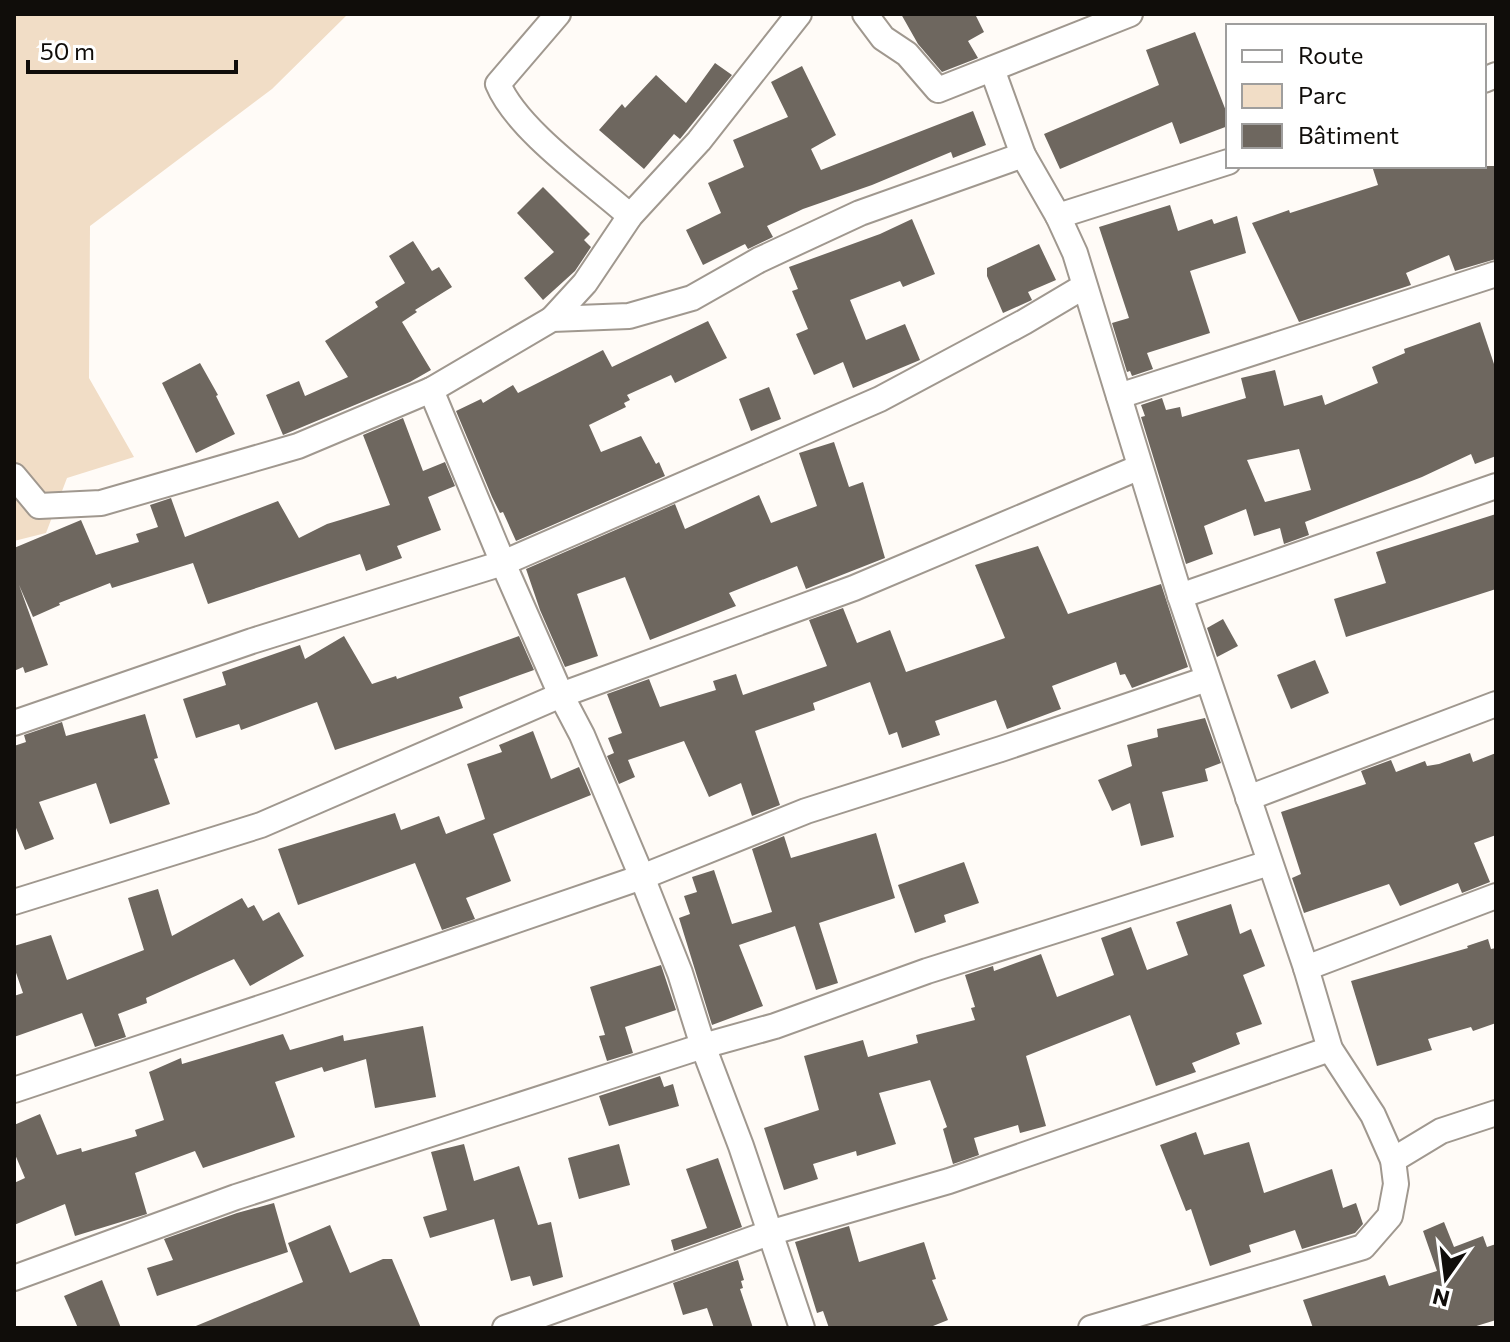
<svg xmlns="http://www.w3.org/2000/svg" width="1510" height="1342" font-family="Commissioner,sans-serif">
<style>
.green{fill:#f1ddc6}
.building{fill:#6e675f;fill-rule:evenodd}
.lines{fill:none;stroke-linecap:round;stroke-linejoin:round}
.minor-casing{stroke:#a0988f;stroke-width:28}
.minor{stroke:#fff;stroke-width:24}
</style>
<rect width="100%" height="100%" fill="#fffbf7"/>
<polygon class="green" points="14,14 348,14 272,89 90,226 89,378 134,457 67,478 46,533 14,541"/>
<g class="building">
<polygon points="901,14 975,14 984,32 968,41 978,58 942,72 918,44"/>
<polygon points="1195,32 1228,116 1228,126 1180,144 1172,122 1060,169 1044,134 1159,85 1146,50"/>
<polygon points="715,63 732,75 680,139 674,134 644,169 599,130 622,104 625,108 656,75 686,103"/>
<polygon points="802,66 836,135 811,149 821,170 973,111 986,145 953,158 951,152 872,185 803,209 767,226 773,237 748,249 745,244 703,265 686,230 721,213 708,183 744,167 733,140 788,117 771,82"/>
<polygon points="1372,166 1496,166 1496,259 1455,271 1449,255 1406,273 1411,285 1299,322 1252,223 1289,210 1290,213 1378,185"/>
<polygon points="543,187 590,234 584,240 591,247 575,271 543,300 524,278 554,252 517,213"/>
<polygon points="1170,205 1178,231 1212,219 1214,224 1237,216 1246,253 1190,271 1210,333 1147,353 1153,369 1132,376 1130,371 1127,372 1112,323 1129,318 1099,227"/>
<polygon points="912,219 935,274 903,287 900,281 850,300 866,340 905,324 920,360 853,388 843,362 814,375 796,334 808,329 792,291 798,289 789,267 880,234"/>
<polygon points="413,241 432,271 439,267 452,287 415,310 417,312 402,322 431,370 410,382 283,435 266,395 299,381 305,396 348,377 325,341 378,307 375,302 405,283 389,256"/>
<polygon points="1039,244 1056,280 1028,292 1032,300 1003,313 987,276 987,268"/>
<polygon points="708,321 727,358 675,383 671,375 627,395 630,400 624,403 626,407 589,425 601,452 641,436 656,464 659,462 665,476 516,541 503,512 500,513 492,497 456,411 481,399 483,403 513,385 518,393 603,350 612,367"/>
<path d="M 1480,322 L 1496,370 L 1496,456 L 1475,464 L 1471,454 L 1422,477 L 1305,522 L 1309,535 L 1284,544 L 1280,528 L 1254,536 L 1246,509 L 1204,526 L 1213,554 L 1186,564 L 1141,417 L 1145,416 L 1141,405 L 1162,398 L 1166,410 L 1180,407 L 1182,417 L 1246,398 L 1241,378 L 1275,370 L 1284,406 L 1322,395 L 1325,405 L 1378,383 L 1372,367 L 1405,353 L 1404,349 ZM 1299,449 L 1311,490 L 1265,502 L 1247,460 Z"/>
<polygon points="200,363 218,395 216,396 235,434 196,453 162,383"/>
<polygon points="769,387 781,419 751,431 739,399"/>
<polygon points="403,418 423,471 445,462 455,486 428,497 441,530 397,546 402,558 366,571 360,554 208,604 193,563 112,588 110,583 59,603 60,605 33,617 19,585 48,665 25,673 23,667 14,671 14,579 16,579 14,548 81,520 96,555 139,542 136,534 158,527 150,505 171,498 185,537 278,501 299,538 327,524 390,505 363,435"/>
<polygon points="834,442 849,487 863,482 885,558 806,589 797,566 729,593 736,606 650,640 625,577 577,594 598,656 565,667 540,610 526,569 675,504 685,529 759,495 771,523 817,506 799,453"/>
<polygon points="1496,514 1496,589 1346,637 1334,599 1386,583 1376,552"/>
<polygon points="1038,546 1068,614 1161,584 1188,667 1132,688 1125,674 1120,675 1116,662 1052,686 1061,709 1007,729 996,700 935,721 940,735 902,748 897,732 889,735 870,682 813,703 815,710 755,731 780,805 752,816 741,783 709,797 684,741 628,760 635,777 619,784 607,756 614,753 608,738 622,733 607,694 649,679 660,707 716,690 713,681 736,674 743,695 827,666 809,620 843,608 857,643 890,630 906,672 1005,638 975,565"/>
<polygon points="1223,619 1238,646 1217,657 1207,628"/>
<polygon points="344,636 372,684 396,676 397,679 519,636 534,670 459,697 463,708 335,750 317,702 241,730 239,724 196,738 183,699 226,685 222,672 300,645 305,659"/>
<polygon points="1315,660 1329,693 1291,709 1277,675"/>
<polygon points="145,714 158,758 154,759 170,804 110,824 96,783 39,802 54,839 25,850 14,823 14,746 26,742 24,735 62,722 66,736"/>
<polygon points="1205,718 1221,763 1205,769 1208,781 1162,792 1174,837 1141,846 1130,803 1112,811 1098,780 1132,766 1127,745 1158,737 1157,729"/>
<polygon points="533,731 551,779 579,767 591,795 493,834 511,881 466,898 475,919 442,930 415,863 298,905 278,849 395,813 401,830 439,816 446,834 485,819 467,764 502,752 499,745"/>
<polygon points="1470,753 1473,762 1496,753 1496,835 1474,843 1490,882 1462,893 1458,883 1400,906 1389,884 1304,913 1292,878 1301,874 1281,812 1366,784 1361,771 1391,760 1396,772 1425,761 1427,766 1439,764"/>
<polygon points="876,833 895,898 819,923 838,983 816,990 795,926 739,945 763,1006 712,1025 679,918 690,914 684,896 697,892 692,877 714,870 732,924 772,912 752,849 784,836 791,858"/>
<polygon points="964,862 979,903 944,915 946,922 915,933 898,885"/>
<polygon points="158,889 172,936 242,898 248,908 254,905 263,921 279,912 304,956 250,986 234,959 146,998 147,1003 118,1014 126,1037 95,1047 82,1013 14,1037 14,996 23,993 14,967 14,946 51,935 67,980 144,950 128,898"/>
<polygon points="1231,904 1240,934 1251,929 1265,966 1243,975 1262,1024 1236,1033 1240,1044 1192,1063 1196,1072 1156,1086 1130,1015 1026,1056 1046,1126 1020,1133 1018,1125 974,1138 979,1155 953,1164 943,1129 947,1127 930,1080 879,1093 896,1144 857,1156 856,1151 813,1164 818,1179 784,1190 764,1128 819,1110 804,1056 863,1040 868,1057 918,1043 916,1035 975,1020 971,1008 975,1007 965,975 993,966 994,971 1041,954 1057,997 1114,975 1101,938 1131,927 1147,970 1188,955 1176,922"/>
<polygon points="1488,939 1491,949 1496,948 1496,1023 1473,1031 1471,1027 1428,1039 1432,1050 1377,1066 1351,981 1468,948 1467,946"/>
<polygon points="661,965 676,1010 625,1027 633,1053 607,1061 599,1036 605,1035 590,987"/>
<polygon points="423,1026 436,1097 375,1108 366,1059 324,1072 322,1067 275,1082 295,1137 203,1168 195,1151 135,1173 147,1214 75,1236 65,1204 14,1225 14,1183 25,1178 14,1152 14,1125 40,1114 57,1155 81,1148 82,1152 137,1136 135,1130 164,1120 149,1072 181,1058 182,1064 283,1034 290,1050 343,1035 344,1041"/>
<polygon points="660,1076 664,1087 673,1084 679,1106 609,1126 599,1096"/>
<polygon points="1196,1132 1204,1155 1249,1142 1264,1193 1332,1169 1343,1208 1356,1203 1363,1224 1355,1233 1302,1249 1295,1230 1249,1245 1251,1252 1210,1266 1191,1209 1186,1211 1160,1145"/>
<polygon points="464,1144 474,1181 519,1166 538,1225 551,1222 563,1277 533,1286 530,1276 511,1281 494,1219 430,1238 423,1217 447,1210 431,1152"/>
<polygon points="619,1144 630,1185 579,1199 568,1158"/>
<polygon points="718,1158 742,1227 674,1251 671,1240 707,1228 686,1169"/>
<polygon points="274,1203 288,1252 157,1296 147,1268 173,1260 164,1239 237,1213"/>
<polygon points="1444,1222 1454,1247 1483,1236 1487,1247 1496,1244 1496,1320 1470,1328 1313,1328 1303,1300 1385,1275 1389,1286 1437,1271 1423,1231"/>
<polygon points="330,1225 350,1273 383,1259 392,1259 421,1328 191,1328 303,1282 288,1243"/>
<polygon points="849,1226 859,1262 924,1242 936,1279 932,1280 948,1320 928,1328 829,1328 823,1311 817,1313 795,1242"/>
<polygon points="738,1260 744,1280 741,1281 743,1288 740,1289 753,1328 714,1328 707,1308 683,1315 673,1283"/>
<polygon points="102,1280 121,1328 78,1328 64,1296"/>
</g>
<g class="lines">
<g class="minor-casing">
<g id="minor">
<path d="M 558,14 L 498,84 C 517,130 592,182 630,216"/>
<polyline points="865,14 883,38 907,54 938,90 1130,14"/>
<polyline points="992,69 1023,155 1058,216 1075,253 1180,596 1306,968 1330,1049 1373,1115 1393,1160 1396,1184 1390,1216 1363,1247 1091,1328"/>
<polyline points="1484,80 1496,75"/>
<polyline points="1058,216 1228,162"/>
<polyline points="552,319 585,283 630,216 699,141 799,14"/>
<polyline points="431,390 503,563 561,695 582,735 642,877 680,973 703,1046 741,1146 802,1328"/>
<polyline points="1119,396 1496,274"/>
<polyline points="14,476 39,506 101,503 298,446 431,390 552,319 629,316 692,298 759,260 860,213 1023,155"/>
<polyline points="1180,596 1496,486"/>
<polyline points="14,723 252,641 503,563 880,399 1024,322 1083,287"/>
<polyline points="1248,798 1496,704"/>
<polyline points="14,902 261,825 561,695 854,588 1140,467"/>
<polyline points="1306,968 1496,896"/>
<polyline points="14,1090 278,1002 642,877 806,811 1001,749 1207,679"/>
<polyline points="1393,1160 1441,1131 1496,1113"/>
<polyline points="14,1278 236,1197 703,1046 775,1026 927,971 1269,863"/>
<polyline points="505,1328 769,1233 949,1181 1330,1049"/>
</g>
</g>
<use href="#minor" class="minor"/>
</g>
<rect width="1510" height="1342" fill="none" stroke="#100d0a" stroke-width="32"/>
<rect x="1226" y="24" width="260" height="144" fill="#ffffff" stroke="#9f9e9d" stroke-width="2"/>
<rect x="1242" y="50" width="40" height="12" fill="#ffffff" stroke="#9f9e9d" stroke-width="2"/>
<text x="1298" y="64" font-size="24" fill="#100d0a">Route</text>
<rect x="1242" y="84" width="40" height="24" fill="#f1ddc6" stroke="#9f9e9d" stroke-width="2"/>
<text x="1298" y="104" font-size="24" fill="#100d0a">Parc</text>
<rect x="1242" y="124" width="40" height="24" fill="#6e675f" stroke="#9f9e9d" stroke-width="2"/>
<text x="1298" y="144" font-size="24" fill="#100d0a">Bâtiment</text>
<g transform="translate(1446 1278) rotate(194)" stroke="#ffffff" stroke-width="6" paint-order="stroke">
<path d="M0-6L14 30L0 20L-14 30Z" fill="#100d0a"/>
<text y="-12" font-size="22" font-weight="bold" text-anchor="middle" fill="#100d0a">N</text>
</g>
<path d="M28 60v12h208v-12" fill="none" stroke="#100d0a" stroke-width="4"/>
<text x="40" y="60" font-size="24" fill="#100d0a" stroke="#ffffff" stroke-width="6" paint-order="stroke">50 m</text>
</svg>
